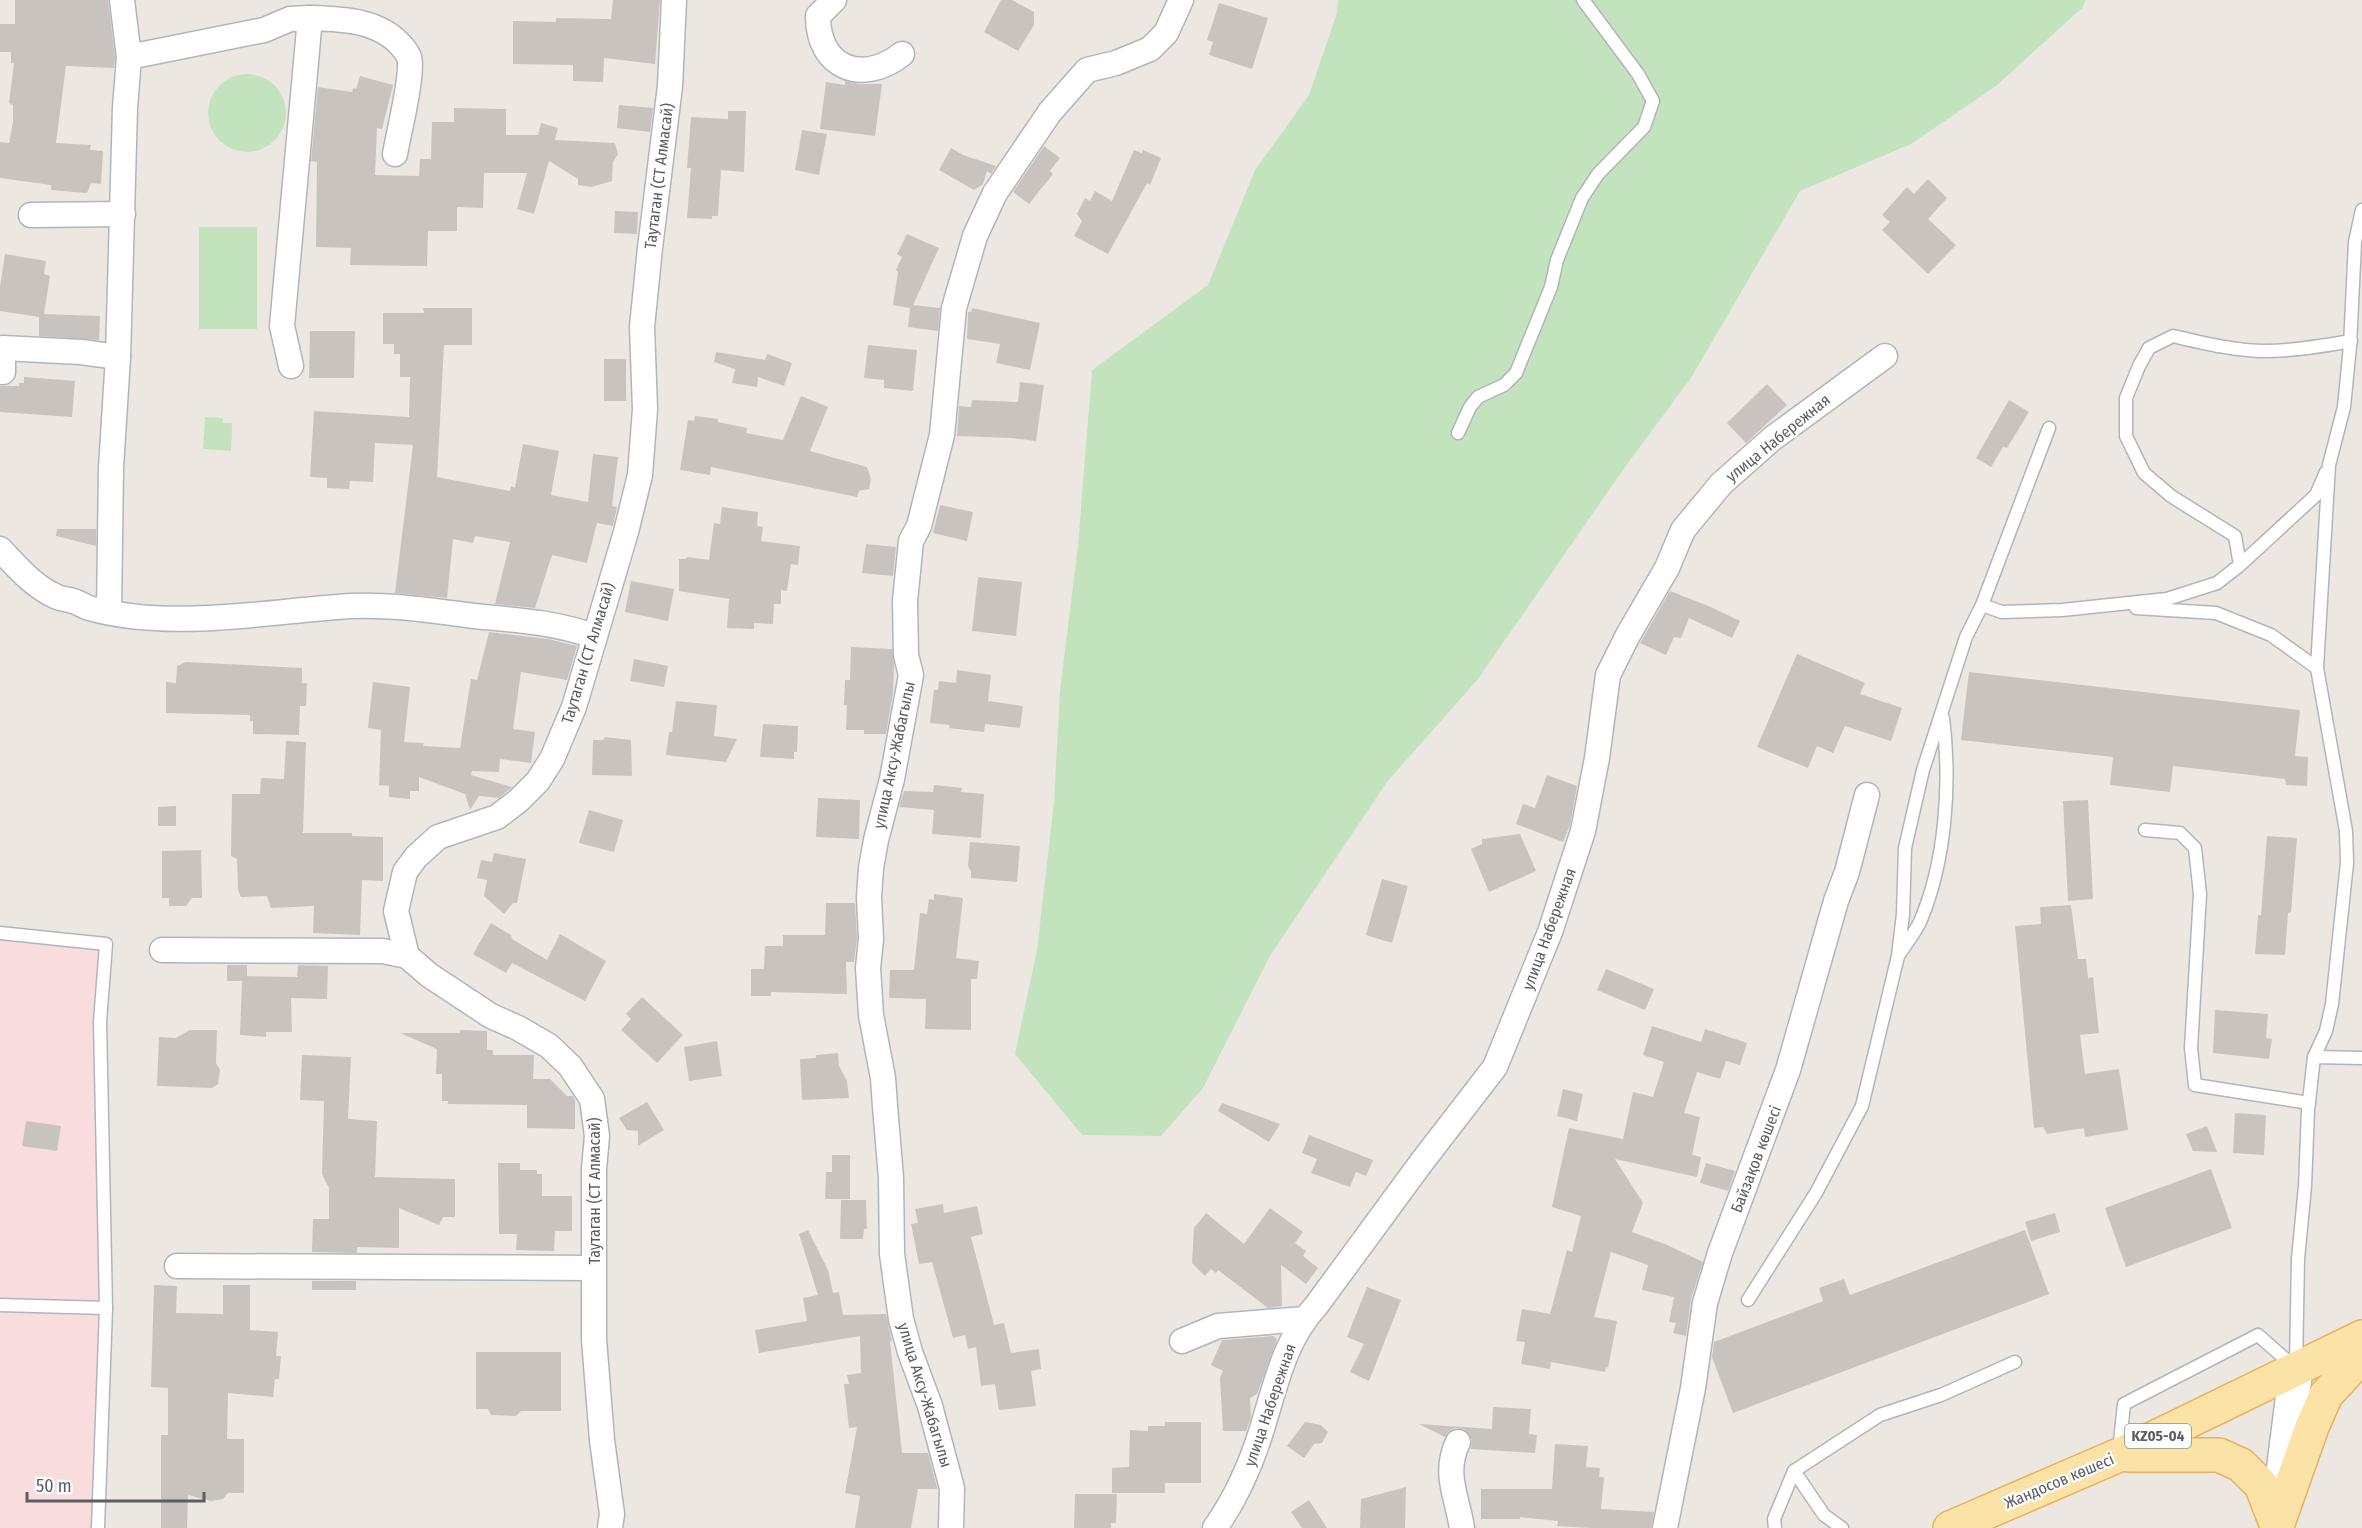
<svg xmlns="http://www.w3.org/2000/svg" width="2362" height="1528" font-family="'Fira Sans Condensed',sans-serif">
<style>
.medical{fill:#f9ddde}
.green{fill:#c3e3be}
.building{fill:#c8c3be}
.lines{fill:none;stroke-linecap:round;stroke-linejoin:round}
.service-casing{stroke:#b2b5b8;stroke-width:15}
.minor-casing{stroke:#b2b5b8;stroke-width:27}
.secondary-casing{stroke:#b1b5b8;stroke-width:36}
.primary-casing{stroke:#eab05c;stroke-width:36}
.service{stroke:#fff;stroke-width:12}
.minor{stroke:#fff;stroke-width:24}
.secondary{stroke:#fff;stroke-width:33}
.primary{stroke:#fbe2a7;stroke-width:33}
.labels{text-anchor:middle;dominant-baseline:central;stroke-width:4.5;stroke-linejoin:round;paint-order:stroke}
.shield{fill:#fff;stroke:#8c8e90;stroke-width:1.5}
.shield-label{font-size:15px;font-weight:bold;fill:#5a5e61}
.street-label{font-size:16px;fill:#5a5e61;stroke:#fff}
</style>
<rect width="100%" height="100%" fill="#ece8e1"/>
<polygon class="medical" points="0,933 106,944 106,1308 98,1528 0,1528"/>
<g class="green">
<polygon points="1338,0 2086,0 2082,8 1996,86 1911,144 1800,191 1691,378 1625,467 1478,679 1387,782 1270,956 1203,1088 1161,1136 1082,1135 1015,1054 1037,950 1054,802 1060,691 1078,546 1092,370 1208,285 1255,170 1309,95 1337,13"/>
<circle cx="247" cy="113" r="39"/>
<rect x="199" y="227" width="58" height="102"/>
<polygon points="205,417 223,418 223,423 232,423 231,451 203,449"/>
</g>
<g class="building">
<polygon points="15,0 108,0 115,57 114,68 66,66 56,143 91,145 90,150 103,151 101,184 91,183 87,193 51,190 51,185 0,178 0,142 9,143 13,122 13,105 9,103 14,63 11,63 11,52 0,52 0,24 15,24"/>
<polygon points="613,0 660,0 655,64 604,58 603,82 573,81 573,65 513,64 513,21 556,22 556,18 611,19"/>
<polygon points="1001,0 1012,0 1034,12 1034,25 1018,51 984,32"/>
<polygon points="1219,3 1268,18 1252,69 1209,55 1213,42 1207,40"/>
<polygon points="360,76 393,85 382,129 377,128 375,175 419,176 420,159 431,159 432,122 454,122 454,108 506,109 506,135 538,135 541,123 558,128 555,140 615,143 618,154 613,162 612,181 591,187 578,185 578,179 549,161 534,214 517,209 527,173 484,173 483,208 457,207 457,231 428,231 427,266 350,265 351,248 316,247 317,162 311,161 318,87 352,92 353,88 356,89"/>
<polygon points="845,81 859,84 882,84 875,136 820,129 826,82 845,85"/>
<polygon points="619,105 653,108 650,132 617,128"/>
<polygon points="728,111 746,111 744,172 721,170 718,216 712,216 712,219 687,218 691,168 687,168 691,117 728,119"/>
<polygon points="802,130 827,134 819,175 795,170"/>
<polygon points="1044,146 1060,158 1050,171 1053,174 1029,204 1013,192"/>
<polygon points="951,148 963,155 996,166 991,174 987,171 983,184 974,190 939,170"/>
<polygon points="1134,150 1142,153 1143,150 1161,158 1150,185 1147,183 1108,254 1074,236 1082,221 1077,214 1085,198 1090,201 1095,191 1112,201"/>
<polygon points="1928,179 1947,198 1928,219 1956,245 1928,274 1882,230 1890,222 1882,215 1907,187 1914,194"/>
<polygon points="615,211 638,212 637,234 614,233"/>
<polygon points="907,234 939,248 913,305 940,308 938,331 908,327 910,308 893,305 898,272 896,270 902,257 897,254"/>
<polygon points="5,254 46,261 44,274 50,276 44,314 100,316 99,340 39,336 39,317 0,311 0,287"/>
<polygon points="423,308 472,308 472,345 444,345 437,477 510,491 511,486 515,488 523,444 559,451 551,495 588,502 593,454 618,457 612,506 617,507 613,526 597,523 587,563 552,555 535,608 495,604 510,542 475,536 473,543 453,539 447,598 395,593 413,445 375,443 373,482 350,481 349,489 327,488 327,478 310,477 314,411 409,417 410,377 400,377 400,354 394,354 394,344 383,344 383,313 424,313"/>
<polygon points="972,308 1040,323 1030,370 996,363 1000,344 967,339 968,312 971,312"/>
<polygon points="310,331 355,331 354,378 309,378"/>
<polygon points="868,345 917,350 913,391 884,388 884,380 864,378"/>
<polygon points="716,352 765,360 767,354 792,363 784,386 758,377 757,387 732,383 735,369 714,362"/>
<rect x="604" y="359" width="22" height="42"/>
<polygon points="24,377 75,381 72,417 0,412 0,386 19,386 19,383 24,383"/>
<polygon points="1020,382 1044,385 1036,441 1011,438 957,436 959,406 971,407 972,400 1018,402"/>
<polygon points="1767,384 1787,405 1746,443 1727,423"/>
<polygon points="801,396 828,407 810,451 867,467 871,479 869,489 859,491 857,497 711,467 710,475 680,470 688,420 694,421 695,416 718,419 718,422 747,428 746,433 783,440"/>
<polygon points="2009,400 2029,412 2007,448 2003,447 1991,467 1976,458"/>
<polygon points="940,505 973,512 967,541 933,533"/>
<polygon points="722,507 758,512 757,526 763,527 761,541 800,546 798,565 791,564 787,591 781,590 781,604 774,604 773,624 754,623 754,629 727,628 729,599 679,591 679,559 685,559 688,557 709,560 714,523 720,524"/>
<polygon points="57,529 96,529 96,546 56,536"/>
<polygon points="866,544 896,547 893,576 862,573"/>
<polygon points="978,577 1022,582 1016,636 972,631"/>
<polygon points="631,581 674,589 668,621 625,612"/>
<polygon points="1670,591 1711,607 1740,621 1732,638 1689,618 1681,638 1674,637 1666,655 1640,643"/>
<polygon points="489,632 548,639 577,646 567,680 521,672 513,729 535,732 531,763 500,759 499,772 472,771 471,775 512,787 499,798 479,796 470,810 465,794 419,777 419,791 410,791 410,799 389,797 389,786 379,785 381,730 368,728 373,682 410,687 404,742 424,743 423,746 460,748 471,679 477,680"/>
<polygon points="851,647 892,649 894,665 893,693 886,734 864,734 864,730 846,730 847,705 844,705 845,680 850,680"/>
<polygon points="1797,654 1865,683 1860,694 1902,708 1891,741 1845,726 1833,753 1817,746 1808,768 1757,747"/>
<polygon points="634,659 668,666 664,687 630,681"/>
<polygon points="186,662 302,668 302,683 307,683 306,706 300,706 299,735 253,734 253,721 250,721 250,715 166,713 166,682 176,683 177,666"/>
<polygon points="957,670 991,675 988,701 1023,706 1020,728 985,724 984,732 949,728 950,725 930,723 934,690 938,690 939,681 956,683"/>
<polygon points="1969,672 2300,710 2295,756 2308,757 2307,786 2286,785 2285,779 2173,766 2170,792 2110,785 2113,757 1961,740"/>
<polygon points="676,701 717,705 714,736 737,739 726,762 666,755 669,732 672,732"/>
<polygon points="763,724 798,726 797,752 794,752 794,759 760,757"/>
<polygon points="605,737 631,740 632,776 592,775 593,740 603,740"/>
<polygon points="286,741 306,742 303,833 352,833 352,836 383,837 383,881 362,880 360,935 313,933 314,906 271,908 267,896 241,897 238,890 237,859 231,856 232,794 260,794 261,778 284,779"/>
<polygon points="1547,775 1577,786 1570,825 1563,842 1516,824 1523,804 1535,808"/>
<polygon points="934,785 962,788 961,792 984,794 981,838 932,834 934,810 899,807 904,791 933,792"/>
<polygon points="818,798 860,800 859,839 816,837"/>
<polygon points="2088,800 2093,899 2068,901 2063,801"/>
<polygon points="176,806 176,826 158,826 158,807"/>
<polygon points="589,810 623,820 614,852 579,843"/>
<polygon points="1520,834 1536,871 1489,892 1471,849 1482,844 1482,839"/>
<polygon points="2267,836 2297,838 2291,912 2288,913 2285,955 2255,954 2258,915 2261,915"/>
<polygon points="970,842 1020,846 1017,882 971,878 971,872 968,866"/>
<polygon points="201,850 202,898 192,898 186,906 169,906 169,898 162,898 162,851"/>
<polygon points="494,853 526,859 517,903 513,903 504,914 484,896 487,880 477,878 481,860 492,862"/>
<polygon points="1382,879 1408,886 1392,943 1366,935"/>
<polygon points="934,894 963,898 956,958 979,961 977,979 971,979 971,1030 925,1029 926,999 889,998 890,970 914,970 920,913 927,914 929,899 934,900"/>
<polygon points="826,903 855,903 857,939 854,962 846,962 847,994 771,992 771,996 751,996 751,969 764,969 765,946 783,946 783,935 825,935"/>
<polygon points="2071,905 2078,959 2086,959 2088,978 2093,977 2099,1033 2080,1035 2085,1074 2119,1069 2128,1130 2085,1137 2084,1128 2047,1134 2043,1127 2034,1128 2015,926 2041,924 2040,907"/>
<polygon points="491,923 511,935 512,939 547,960 560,934 606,961 585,1001 512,963 506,973 473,954"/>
<polygon points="227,965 247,965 247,976 297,977 298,965 328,966 327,999 291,998 292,1032 266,1032 266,1037 240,1035 242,981 227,981"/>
<polygon points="1606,969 1654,989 1645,1010 1597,990"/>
<polygon points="642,997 683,1035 657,1063 621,1030 631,1019 626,1014"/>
<polygon points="2215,1010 2268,1014 2266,1038 2272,1039 2269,1059 2213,1053"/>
<polygon points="1652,1026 1701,1042 1705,1029 1747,1043 1740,1065 1726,1061 1720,1079 1697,1072 1684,1113 1700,1117 1692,1155 1701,1157 1697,1177 1615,1159 1643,1203 1632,1232 1665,1244 1703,1262 1691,1299 1686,1336 1673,1333 1676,1323 1669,1322 1674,1297 1642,1290 1648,1265 1611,1252 1594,1317 1617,1321 1608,1368 1606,1367 1605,1372 1551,1362 1550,1369 1521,1364 1525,1342 1516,1341 1522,1309 1550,1314 1567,1250 1572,1252 1581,1216 1552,1207 1569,1128 1623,1139 1633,1092 1653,1097 1664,1062 1643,1055"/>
<polygon points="190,1030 217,1030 216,1063 220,1070 218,1084 212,1088 157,1086 159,1037 176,1038"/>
<polygon points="460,1030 487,1031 487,1050 493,1050 493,1055 534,1055 533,1079 550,1079 567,1096 573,1096 575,1100 575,1129 527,1128 527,1105 448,1104 448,1101 442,1101 442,1074 436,1074 437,1049 400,1033 460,1033"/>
<polygon points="717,1041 722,1076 689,1081 684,1047"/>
<polygon points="838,1053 839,1066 847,1081 849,1098 802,1100 800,1059 816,1058 816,1055"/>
<polygon points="302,1055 351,1057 348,1119 377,1121 375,1177 455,1179 455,1217 443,1217 439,1225 399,1208 399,1248 357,1247 357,1253 312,1252 313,1219 329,1219 329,1188 322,1174 324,1101 300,1100"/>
<polygon points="1563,1089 1583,1094 1577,1121 1557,1116"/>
<polygon points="647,1102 664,1130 638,1146 638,1131 627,1130 619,1118"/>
<polygon points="1222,1103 1280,1124 1269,1142 1218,1111"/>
<polygon points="2235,1113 2266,1115 2264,1155 2233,1153"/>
<polygon points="26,1121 61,1126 57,1151 22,1146"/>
<polygon points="2207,1126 2217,1152 2193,1151 2186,1134"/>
<polygon points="1309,1135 1373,1160 1366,1176 1356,1172 1350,1187 1311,1173 1317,1159 1302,1153"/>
<polygon points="832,1155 850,1155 850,1199 825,1199 826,1172 832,1172"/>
<polygon points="498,1163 520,1163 520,1170 537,1170 537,1174 542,1174 542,1196 572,1196 572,1231 555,1231 554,1251 516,1250 517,1234 499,1234"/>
<polygon points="1706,1163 1735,1171 1728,1191 1700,1183"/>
<polygon points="2211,1169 2232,1228 2126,1267 2105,1208"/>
<polygon points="841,1200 866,1200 867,1229 864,1229 863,1239 840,1239"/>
<polygon points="943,1204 944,1213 977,1206 983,1234 971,1237 994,1325 1004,1323 1011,1353 1039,1349 1041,1369 1031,1371 1036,1406 999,1410 995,1384 981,1386 976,1347 968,1349 965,1335 953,1338 932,1262 919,1264 911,1224 918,1223 915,1209"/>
<polygon points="1270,1208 1303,1232 1295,1243 1306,1251 1303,1256 1318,1268 1306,1284 1281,1265 1282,1306 1268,1308 1218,1270 1216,1273 1211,1269 1205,1276 1192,1263 1194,1228 1206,1213 1244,1244"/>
<polygon points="2055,1213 2060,1232 2031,1241 2025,1222"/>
<polygon points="808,1230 828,1270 833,1293 839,1292 843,1315 886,1314 892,1341 890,1341 902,1453 928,1453 937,1487 937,1489 918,1489 911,1528 855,1528 860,1496 845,1493 857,1427 849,1428 844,1384 849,1384 847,1375 861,1373 860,1336 759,1353 755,1330 807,1321 803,1298 818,1295 799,1234"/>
<polygon points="2025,1230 2049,1294 1733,1413 1712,1357 1714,1342 1823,1301 1819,1288 1844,1279 1850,1295"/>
<rect x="312" y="1281" width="44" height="9"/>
<polygon points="154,1285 177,1286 176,1313 223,1314 223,1285 250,1285 250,1330 278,1332 276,1356 281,1356 279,1379 275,1379 273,1397 228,1393 227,1439 244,1439 244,1493 228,1493 223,1499 211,1501 188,1495 187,1528 161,1528 161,1435 168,1435 168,1388 151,1387"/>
<polygon points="1367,1287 1401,1300 1369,1381 1350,1372 1364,1344 1347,1337"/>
<polygon points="1274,1336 1277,1340 1257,1394 1250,1398 1251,1417 1246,1431 1223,1431 1220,1378 1223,1371 1211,1365 1222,1340"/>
<polygon points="476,1352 561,1352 561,1411 521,1411 516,1416 491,1415 488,1409 476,1409"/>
<polygon points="1493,1407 1531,1409 1529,1434 1537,1435 1535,1453 1471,1449 1472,1439 1464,1429 1455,1428 1449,1431 1445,1437 1419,1424 1492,1429"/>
<polygon points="1165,1422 1201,1422 1201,1483 1165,1483 1165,1493 1112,1493 1112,1468 1129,1467 1130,1430 1148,1431 1148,1426 1165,1426"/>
<polygon points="1305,1422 1321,1425 1328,1432 1322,1443 1314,1444 1304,1458 1287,1446"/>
<polygon points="1555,1444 1588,1446 1586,1467 1600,1468 1599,1477 1604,1477 1601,1509 1654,1512 1651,1528 1590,1528 1557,1526 1558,1521 1520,1517 1520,1519 1481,1519 1481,1489 1552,1489"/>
<polygon points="1406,1487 1405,1528 1360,1528 1361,1499"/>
<polygon points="1075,1494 1117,1494 1116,1523 1111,1523 1111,1528 1074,1528"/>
<polygon points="1309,1500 1327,1528 1302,1528 1291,1512"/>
</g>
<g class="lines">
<g class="service-casing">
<g id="service">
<path d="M 2049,428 L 1982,605 L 2002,612 L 2062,610 L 2167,599 L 2217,583 L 2240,565 L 2235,536 L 2171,496 L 2144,473 L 2126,436 L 2126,398 L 2139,366 L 2149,348 L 2173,336 C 2203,343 2235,351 2266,351 C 2294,351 2323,346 2351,341"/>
<polyline points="1458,433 1470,407 1478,397 1504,385 1516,373 1551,287 1557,260 1582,198 1598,174 1644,127 1653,101 1638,74 1583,0"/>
<polyline points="2240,565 2316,495 2326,472"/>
<polyline points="2136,608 2216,613 2271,635 2317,668"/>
<polyline points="2145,830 2180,833 2195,848 2200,894 2191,1048 2195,1085 2309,1103"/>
<polyline points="0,933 106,944 100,1022 106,1308 0,1305"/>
<path d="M 1900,953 C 1907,943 1915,932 1920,922 C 1946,861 1951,783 1943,718"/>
<polyline points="2314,1057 2326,1031 2332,1004 2347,863 2346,831 2317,668 2329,465 2344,407 2350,346 2355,242 2362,210"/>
<polyline points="1748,1300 1816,1193 1862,1106 1898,956 1903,914 1905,848 1923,770 1966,637 1982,605"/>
<polyline points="2296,1365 2298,1259 2305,1186 2308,1110 2314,1057 2362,1058"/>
<polyline points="2119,1451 2124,1404 2258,1335 2293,1366"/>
<polyline points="1794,1471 1824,1515 1842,1528"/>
<polyline points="98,1528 106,1308"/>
<polyline points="1775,1528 1774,1519 1794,1471 1880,1415 1941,1395 2015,1362"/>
</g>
</g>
<g class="minor-casing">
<g id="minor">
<polyline points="122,0 129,57 264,30 290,19 310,18 282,326 291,366"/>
<path d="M 834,0 L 818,16 C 818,69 863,85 902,54"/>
<path d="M 310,18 C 344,19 382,20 404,49 C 406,52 408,54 409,57 C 414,72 398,136 395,154"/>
<polyline points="31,215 123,214"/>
<polyline points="3,372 3,348 81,352 118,357"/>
<path d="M 0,549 C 16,566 33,586 55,596 C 60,599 67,599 73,601 C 78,602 83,606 89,608 C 172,631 268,611 352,606 C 392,604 434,611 474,616 C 514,620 557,622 595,637"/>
<polyline points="109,612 111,468 118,357 125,108 129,57"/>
<polyline points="162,950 383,951 407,956"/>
<polyline points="177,1266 593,1268"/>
<polyline points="1182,1341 1218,1326 1304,1319"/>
<path d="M 1458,1442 C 1443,1473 1457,1496 1462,1528"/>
<polyline points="610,1528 612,1514 602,1440 594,1339 594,1169 597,1136 592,1099 570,1066 549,1046 518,1028 491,1016 429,975 407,956 396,911 405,872 416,857 438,837 497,817 518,801 538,781 552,759 574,707 626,532 640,475 645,409 642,327 650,248 670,86 674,0"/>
<polyline points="951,1528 952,1488 930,1406 910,1352 901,1319 892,1254 891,1178 885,1106 883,1078 871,1015 868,968 871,939 869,897 871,868 876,840 892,779 911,675 906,655 905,601 911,541 919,526 942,435 954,308 975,236 995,193 1050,112 1087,70 1116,63 1150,49 1166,33 1181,0"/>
<path d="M 1215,1528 C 1236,1498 1250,1467 1261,1432 C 1275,1388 1284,1340 1316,1306 L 1421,1163 L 1495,1067 L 1550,932 L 1583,831 L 1597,758 L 1608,675 L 1628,635 L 1667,568 L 1683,530 L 1721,484 L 1773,438 L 1885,356"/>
<polyline points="1665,1528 1693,1388 1705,1303 1720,1253 1788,1070 1836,901 1847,872 1867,795"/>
</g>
</g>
<g class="secondary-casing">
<polyline id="secondary" points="2280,1496 2296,1369"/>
</g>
<g class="primary-casing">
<g id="primary">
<polyline points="2129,1455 2219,1455 2241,1465 2261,1485 2277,1526"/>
<polyline points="2277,1526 2312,1427 2326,1395 2362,1356"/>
<polyline points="1950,1528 2119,1455 2362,1337"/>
</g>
</g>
<use href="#service" class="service"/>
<use href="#minor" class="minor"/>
<use href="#secondary" class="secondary"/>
<use href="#primary" class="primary"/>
</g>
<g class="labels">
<rect class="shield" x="2125" y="1424" width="66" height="24" rx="4.5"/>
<g class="shield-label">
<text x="2158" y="1436">KZ05-04</text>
</g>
<g class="street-label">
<text transform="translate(659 176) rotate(-83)">Таутаган (СТ Алмасай)</text>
<text transform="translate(1778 438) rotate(-39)">улица Набережная</text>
<text transform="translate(588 653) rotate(-73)">Таутаган (СТ Алмасай)</text>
<text transform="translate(894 755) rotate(-78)">улица Аксу-Жабагылы</text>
<text transform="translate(1549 929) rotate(-70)">улица Набережная</text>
<text transform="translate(1756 1159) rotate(-69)">Байзақов көшесі</text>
<text transform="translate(594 1191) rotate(-90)">Таутаган (СТ Алмасай)</text>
<text transform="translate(925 1395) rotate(73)">улица Аксу-Жабагылы</text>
<text transform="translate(1270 1405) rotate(-71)">улица Набережная</text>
<text transform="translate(2059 1481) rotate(-23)">Жандосов көшесі</text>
</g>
</g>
<path d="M27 1492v9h177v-9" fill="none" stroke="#5a5e61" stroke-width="3"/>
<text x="36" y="1492" font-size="18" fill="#5a5e61" stroke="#ffffff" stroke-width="4.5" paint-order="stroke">50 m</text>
</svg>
